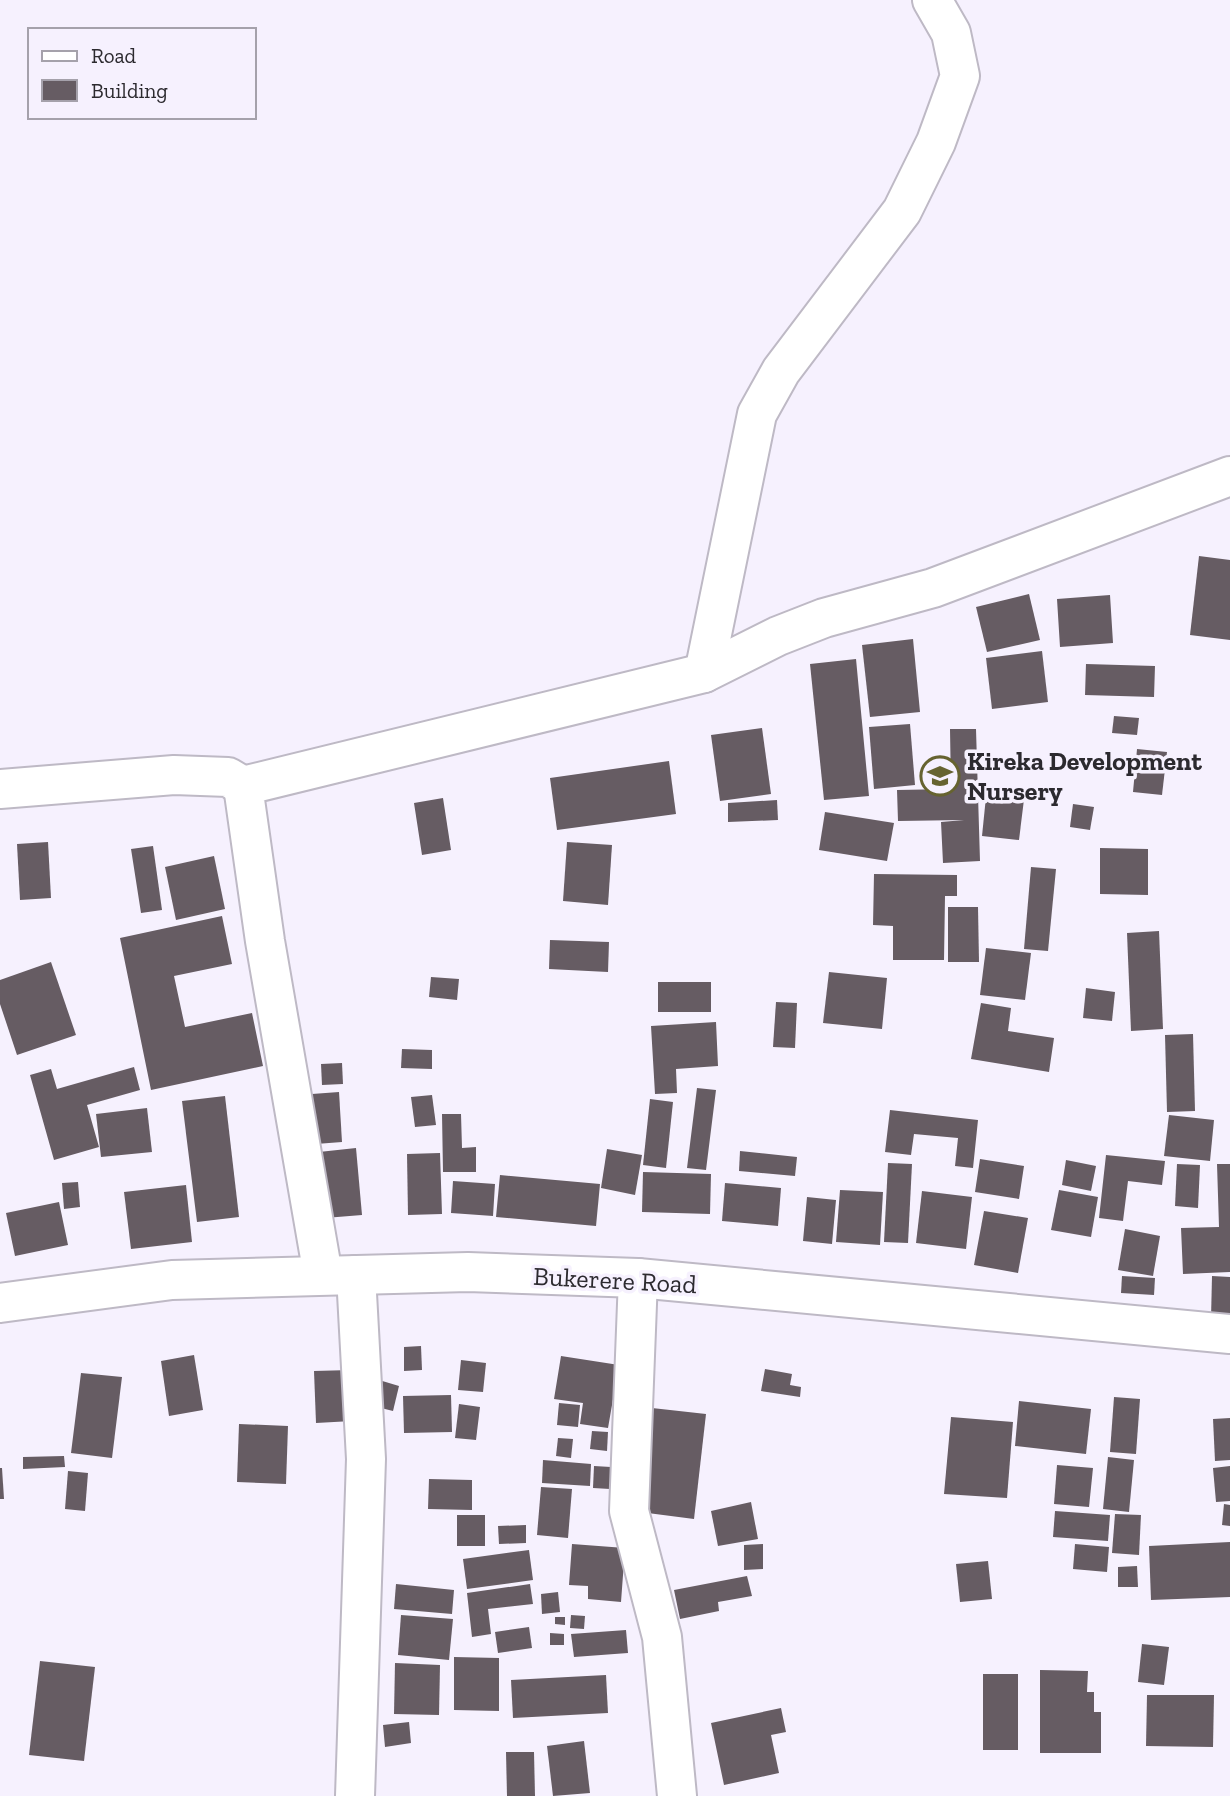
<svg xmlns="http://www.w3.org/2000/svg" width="1230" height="1796" font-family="'Zilla Slab',serif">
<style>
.building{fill:#665c63}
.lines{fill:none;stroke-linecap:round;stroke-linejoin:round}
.street-casing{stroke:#beb9c5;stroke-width:42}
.secondary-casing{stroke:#beb9c5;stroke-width:42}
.street{stroke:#fff;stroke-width:38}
.secondary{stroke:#fff;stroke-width:38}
.labels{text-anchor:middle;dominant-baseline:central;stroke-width:7;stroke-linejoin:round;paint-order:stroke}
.poi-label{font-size:26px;font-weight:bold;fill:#2c2a2f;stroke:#f6f1fe;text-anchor:start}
.street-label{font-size:26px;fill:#2c2a2f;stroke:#f6f1fe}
</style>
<rect width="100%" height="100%" fill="#f6f1fe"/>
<g class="building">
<polygon points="1199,556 1230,560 1230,640 1190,635"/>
<polygon points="1029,594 1040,640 987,652 976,607"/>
<polygon points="1110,595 1113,643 1060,647 1057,599"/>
<polygon points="913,639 920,712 870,717 862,645"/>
<polygon points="1042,651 1048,702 992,709 986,658"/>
<polygon points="856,659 869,796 824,800 810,664"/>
<polygon points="1086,664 1155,666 1154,697 1085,695"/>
<polygon points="1114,716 1139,718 1137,735 1112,733"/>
<polygon points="910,724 915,785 874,789 869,727"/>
<polygon points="762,728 771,794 720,801 711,735"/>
<polygon points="950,729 976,729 980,861 943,863 941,822 964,820 898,821 897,790 951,789"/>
<polygon points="1137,749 1167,752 1162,795 1133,792"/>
<polygon points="669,761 676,814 557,830 550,778"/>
<polygon points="987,787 1025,791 1019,840 982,836"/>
<polygon points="443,798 451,850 422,855 414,803"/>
<polygon points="777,800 778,820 728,822 728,803"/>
<polygon points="1073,804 1094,807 1090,830 1070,827"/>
<polygon points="825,812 894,823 887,861 819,850"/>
<polygon points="48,842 51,898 20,900 17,844"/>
<polygon points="567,842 612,845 608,905 563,901"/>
<polygon points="153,846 162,910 141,913 131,849"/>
<polygon points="1100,848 1148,849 1148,895 1100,894"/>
<polygon points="214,856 225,909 176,920 165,867"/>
<polygon points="1031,867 1056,869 1048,951 1024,949"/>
<polygon points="874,874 957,875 957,896 945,896 944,960 893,960 893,926 873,925"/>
<polygon points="948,907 978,907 979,962 948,962"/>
<polygon points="222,916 232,964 174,976 185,1027 252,1013 263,1066 151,1090 120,938"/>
<polygon points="1159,931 1163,1029 1131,1031 1127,933"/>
<polygon points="550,940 609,942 608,972 549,969"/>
<polygon points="986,948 1031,953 1025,1000 980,995"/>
<polygon points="51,962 76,1035 17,1055 0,1004 0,980"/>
<polygon points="829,972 887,978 882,1029 823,1023"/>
<polygon points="431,977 459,979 457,1000 429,997"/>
<rect x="658" y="982" width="53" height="30"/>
<polygon points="1086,988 1115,992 1112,1021 1083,1018"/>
<polygon points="776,1002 797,1003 795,1048 773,1047"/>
<polygon points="981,1003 1011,1008 1008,1031 1054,1038 1049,1072 971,1059"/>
<polygon points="716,1022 718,1066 676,1069 677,1093 655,1094 651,1026"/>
<polygon points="1193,1034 1195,1111 1167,1112 1165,1035"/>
<polygon points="402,1049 432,1050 432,1069 401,1068"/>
<polygon points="342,1063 343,1084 322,1085 321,1064"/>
<polygon points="134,1067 140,1090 87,1105 99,1147 54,1160 30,1075 51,1069 57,1089"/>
<polygon points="697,1088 716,1090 706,1170 687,1168"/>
<polygon points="339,1092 342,1142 316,1144 312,1094"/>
<polygon points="432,1095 436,1125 415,1127 411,1097"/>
<polygon points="225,1096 239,1217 197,1222 182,1101"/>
<polygon points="650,1099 673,1102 666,1168 643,1165"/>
<polygon points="147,1108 152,1152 101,1157 96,1114"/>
<polygon points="890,1110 978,1120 973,1168 955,1166 958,1138 914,1134 911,1155 885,1152"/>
<polygon points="442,1114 461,1114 462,1148 476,1147 476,1172 443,1172"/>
<polygon points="1169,1115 1214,1120 1210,1161 1164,1156"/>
<polygon points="356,1148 362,1215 325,1218 319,1152"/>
<polygon points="607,1149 642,1155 635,1195 601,1188"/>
<polygon points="740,1151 797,1157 795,1176 739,1171"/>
<polygon points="440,1153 442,1214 408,1215 407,1154"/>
<polygon points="1106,1155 1165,1161 1162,1185 1128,1181 1123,1221 1099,1218"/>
<polygon points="980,1159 1024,1166 1019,1199 975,1192"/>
<polygon points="1066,1160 1096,1166 1091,1191 1062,1185"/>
<polygon points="888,1163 912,1164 908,1243 884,1242"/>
<polygon points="1177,1164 1200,1165 1198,1208 1175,1206"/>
<polygon points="1217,1164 1230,1164 1230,1272 1183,1274 1181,1228 1219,1227"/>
<polygon points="643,1172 711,1174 710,1214 642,1212"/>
<polygon points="500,1175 600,1184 596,1226 496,1217"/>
<polygon points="453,1181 495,1184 493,1216 451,1213"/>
<polygon points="78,1182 80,1207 64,1209 62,1183"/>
<polygon points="725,1183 781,1188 778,1226 722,1221"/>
<polygon points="186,1185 192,1242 131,1249 124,1192"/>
<polygon points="840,1190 883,1192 880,1245 836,1242"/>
<polygon points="1059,1190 1098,1197 1091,1237 1051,1230"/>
<polygon points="922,1191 972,1197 966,1249 916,1243"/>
<polygon points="807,1197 836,1200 832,1244 803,1241"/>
<polygon points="59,1202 68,1245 15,1256 6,1213"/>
<polygon points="984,1211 1028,1218 1018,1273 974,1265"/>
<polygon points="1125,1229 1160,1236 1153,1276 1118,1270"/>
<polygon points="1122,1276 1155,1278 1154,1295 1121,1293"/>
<polygon points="1212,1276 1230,1277 1230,1320 1211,1319"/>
<polygon points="421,1346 422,1370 404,1371 404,1347"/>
<polygon points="194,1355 203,1410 169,1416 161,1361"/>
<polygon points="561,1356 619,1365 608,1428 580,1424 583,1403 554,1399"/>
<polygon points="461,1360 486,1363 483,1392 458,1390"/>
<polygon points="765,1369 792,1374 790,1385 801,1387 800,1397 761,1391"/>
<polygon points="351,1370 352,1421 316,1423 314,1371"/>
<polygon points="81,1373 122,1377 112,1458 71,1453"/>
<polygon points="379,1380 399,1386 393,1411 373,1406"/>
<polygon points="451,1395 452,1432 404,1433 403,1396"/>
<polygon points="1114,1397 1140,1399 1136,1454 1110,1452"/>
<polygon points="1019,1401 1091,1409 1086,1454 1015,1446"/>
<polygon points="559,1403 580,1405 578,1427 557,1425"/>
<polygon points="459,1404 480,1407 476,1440 455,1438"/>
<polygon points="652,1408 706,1414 694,1519 640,1512"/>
<polygon points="951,1417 1013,1422 1007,1498 944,1494"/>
<polygon points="1230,1418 1230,1460 1215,1461 1213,1419"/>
<polygon points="239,1424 288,1426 286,1484 237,1482"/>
<polygon points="592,1431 608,1432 607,1451 590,1449"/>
<polygon points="558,1438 573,1439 571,1458 556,1456"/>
<polygon points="64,1456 65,1467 23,1469 23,1457"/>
<polygon points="1108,1457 1134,1460 1129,1512 1103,1509"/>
<polygon points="543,1460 591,1464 590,1486 542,1483"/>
<polygon points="1057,1465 1093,1468 1089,1507 1054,1504"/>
<polygon points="594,1466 611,1467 610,1489 593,1488"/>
<polygon points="1230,1466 1230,1501 1216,1502 1213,1468"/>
<polygon points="0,1468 2,1468 4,1499 0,1499"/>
<polygon points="68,1471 88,1473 85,1511 65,1509"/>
<polygon points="429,1479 472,1480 472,1510 428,1509"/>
<polygon points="541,1487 572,1489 568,1538 537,1535"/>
<polygon points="751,1502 758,1539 718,1546 711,1511"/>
<polygon points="1224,1504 1230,1505 1230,1526 1222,1525"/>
<polygon points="1055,1511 1110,1515 1108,1541 1053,1537"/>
<polygon points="1115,1514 1141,1515 1139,1555 1112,1553"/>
<rect x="457" y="1515" width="28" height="31"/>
<polygon points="526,1525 526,1543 499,1544 498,1526"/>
<polygon points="1230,1542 1230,1597 1151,1600 1149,1546"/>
<polygon points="572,1544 625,1548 621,1602 588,1599 588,1586 569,1585"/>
<polygon points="763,1544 763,1569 744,1570 744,1545"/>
<polygon points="1075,1544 1109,1547 1107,1572 1073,1569"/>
<polygon points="529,1550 533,1580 467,1589 463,1559"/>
<polygon points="988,1561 992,1599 960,1602 956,1564"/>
<polygon points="1137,1566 1138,1587 1118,1587 1118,1567"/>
<polygon points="747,1576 752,1596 718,1602 719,1611 680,1619 674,1590"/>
<polygon points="396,1584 454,1590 452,1614 394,1609"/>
<polygon points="530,1584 533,1604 488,1609 491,1634 472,1637 467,1593"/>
<polygon points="558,1592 560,1612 542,1614 541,1594"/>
<polygon points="401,1615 453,1619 449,1660 398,1655"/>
<polygon points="571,1615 585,1616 584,1629 570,1628"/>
<polygon points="555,1617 565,1617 565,1625 555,1624"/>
<polygon points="529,1627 532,1648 498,1653 495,1632"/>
<polygon points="626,1630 628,1653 574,1657 571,1634"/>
<polygon points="550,1633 564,1634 564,1645 550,1645"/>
<polygon points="1142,1644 1169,1647 1164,1685 1138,1682"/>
<polygon points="454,1657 499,1658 499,1711 454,1710"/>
<polygon points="40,1661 95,1667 84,1761 29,1755"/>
<polygon points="395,1663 440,1665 439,1715 394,1714"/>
<polygon points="1040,1670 1088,1671 1087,1692 1094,1692 1094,1712 1101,1712 1101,1753 1040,1753"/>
<rect x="983" y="1674" width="35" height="76"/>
<polygon points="606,1675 608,1713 513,1718 511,1680"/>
<polygon points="1147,1695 1214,1695 1213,1747 1146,1746"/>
<polygon points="781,1708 786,1732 771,1735 779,1773 724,1785 711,1723"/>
<polygon points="409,1722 411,1743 385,1747 383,1725"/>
<polygon points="584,1741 590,1793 553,1796 547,1746"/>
<polygon points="506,1752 534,1752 535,1796 507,1796"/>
</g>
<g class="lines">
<g class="street-casing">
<g id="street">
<polyline points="704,673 757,414 781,371 902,211 936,142 960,76 951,33 932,0"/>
<polyline points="0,789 174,775 228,777 243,786"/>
<polyline points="323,1275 265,941 243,786 704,673 778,636 824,618 933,588 1230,476"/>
<polyline points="638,1278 629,1511 662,1637 677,1796"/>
<polyline points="355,1796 366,1459 356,1275"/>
</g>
</g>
<g class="secondary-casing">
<polyline id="secondary" points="0,1303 172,1280 468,1272 638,1278 1230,1334"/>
</g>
<use href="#street" class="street"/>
<use href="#secondary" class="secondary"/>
</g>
<defs>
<g id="school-ring" transform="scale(2.0125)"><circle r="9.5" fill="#f6f1fe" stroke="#666330" stroke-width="1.5"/><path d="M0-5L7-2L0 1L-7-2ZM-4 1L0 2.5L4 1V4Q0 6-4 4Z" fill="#666330"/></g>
</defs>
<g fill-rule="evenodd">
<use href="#school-ring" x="940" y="776"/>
</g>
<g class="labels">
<g class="poi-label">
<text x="967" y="761">Kireka Development<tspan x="967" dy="30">Nursery</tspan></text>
</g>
<g class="street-label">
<text transform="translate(615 1280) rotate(3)">Bukerere Road</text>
</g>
</g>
<rect x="28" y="28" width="228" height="91" fill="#f6f1fe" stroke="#a5a1ab" stroke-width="2"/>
<rect x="42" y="51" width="35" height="10" fill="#ffffff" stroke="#a5a1ab" stroke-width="2"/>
<text x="91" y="63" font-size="21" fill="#2c2a2f">Road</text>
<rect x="42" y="80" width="35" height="21" fill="#665c63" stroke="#a5a1ab" stroke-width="2"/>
<text x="91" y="98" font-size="21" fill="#2c2a2f">Building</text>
</svg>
